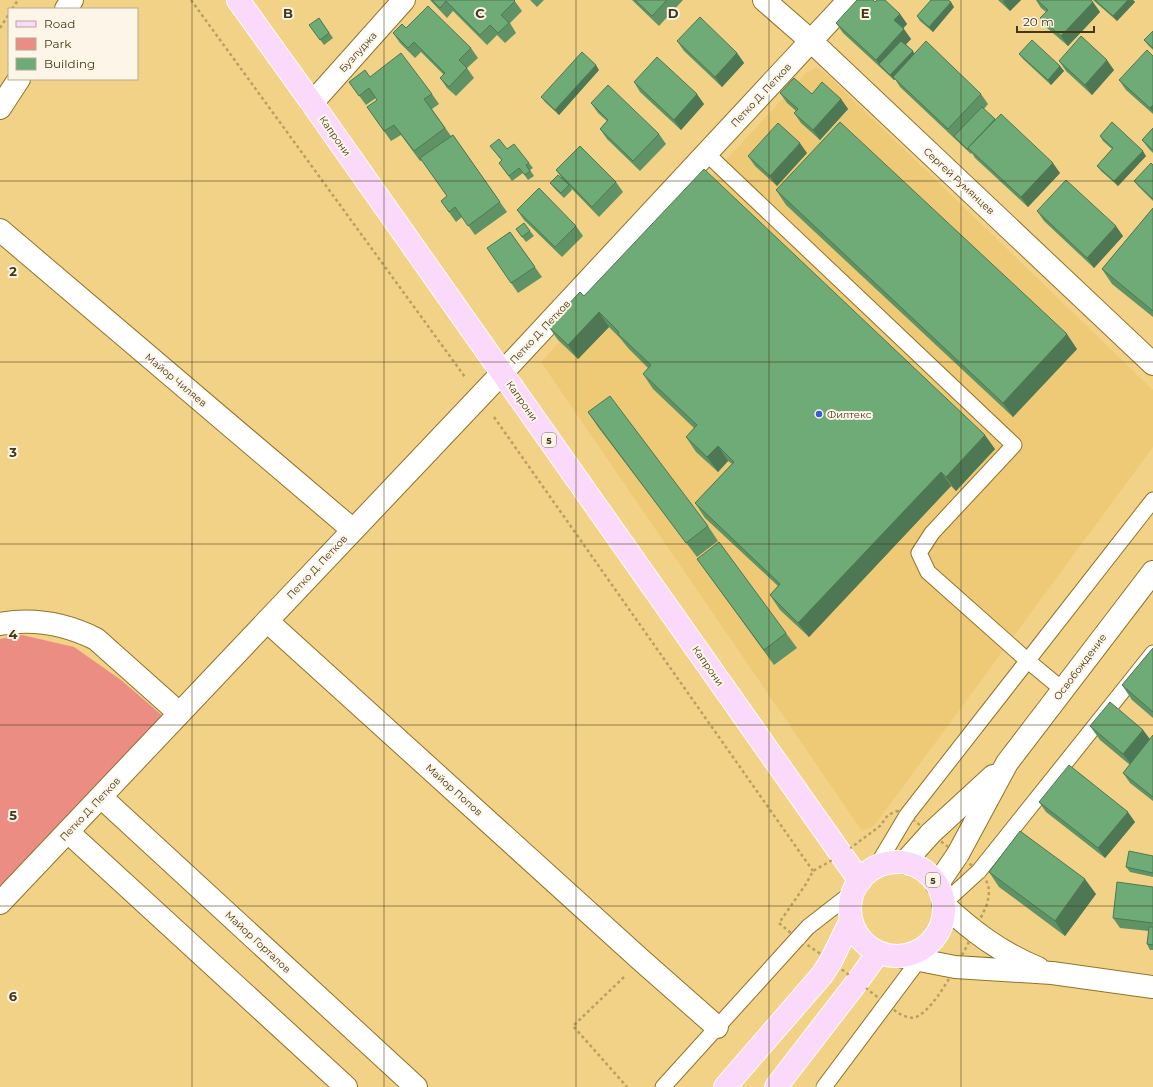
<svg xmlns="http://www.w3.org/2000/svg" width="1153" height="1087" font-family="Montserrat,sans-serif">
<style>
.built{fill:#eeca77}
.green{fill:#eb8d82}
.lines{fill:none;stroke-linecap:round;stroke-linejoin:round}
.service-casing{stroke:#917326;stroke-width:17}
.minor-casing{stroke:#917326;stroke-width:24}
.secondary-casing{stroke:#917326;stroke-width:24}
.primary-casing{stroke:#fff;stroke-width:24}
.path{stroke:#b99f63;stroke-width:2.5;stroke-dasharray:3 3;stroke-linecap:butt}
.service{stroke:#fff;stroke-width:15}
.minor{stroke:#fff;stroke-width:22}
.secondary{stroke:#fff;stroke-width:22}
.primary{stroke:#fbd9fa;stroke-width:22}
.wall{fill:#5f9365}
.shaded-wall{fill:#4e7853}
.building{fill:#6fab76;stroke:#4e7853}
.grid{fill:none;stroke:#443718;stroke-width:1;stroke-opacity:0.55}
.poi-dot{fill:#395bcc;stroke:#fdf6e8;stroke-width:1.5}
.labels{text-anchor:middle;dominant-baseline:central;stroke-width:4;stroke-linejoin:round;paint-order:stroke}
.shield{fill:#fdf6e8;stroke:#7c7056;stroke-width:1}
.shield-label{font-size:9px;font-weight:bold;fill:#443718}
.street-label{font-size:10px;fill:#443718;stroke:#fdf6e8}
.poi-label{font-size:10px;fill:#443718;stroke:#fdf6e8;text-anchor:start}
.grid-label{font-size:13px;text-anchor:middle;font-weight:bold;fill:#443718;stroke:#fdf6e8;stroke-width:4;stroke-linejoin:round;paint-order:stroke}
</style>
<rect width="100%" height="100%" fill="#f2d287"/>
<polygon class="built" points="815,68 822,70 1153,390 1153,447 874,826 862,831 541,362 806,73"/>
<polygon class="green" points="22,635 74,647 121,680 164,717 0,891 0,639"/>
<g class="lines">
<g class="service-casing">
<g id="service">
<polyline points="706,153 1014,445 932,533 919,553 928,572 1028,661 1063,690"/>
<polyline points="876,867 907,815 1153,500"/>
<polyline points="943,904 979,871 1153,653"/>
<polyline points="663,1087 808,927 853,892"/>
<polyline points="824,1087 919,960 929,944"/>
</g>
</g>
<g class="minor-casing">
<g id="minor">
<polyline points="764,0 811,41 1153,364"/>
<polyline points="66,9 72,0"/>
<polyline points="312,103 404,0"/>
<polyline points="0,108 19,79"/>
<polyline points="0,230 353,530"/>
<polyline points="267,621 641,960 717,1027"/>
<path d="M 0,624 C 33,618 66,624 96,639 L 179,713"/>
<polyline points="101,797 416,1087"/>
<polyline points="68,832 346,1087"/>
<polyline points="0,903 502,373 849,0"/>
</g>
</g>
<g class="secondary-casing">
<g id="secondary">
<polyline points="904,863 931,833 993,776"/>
<polyline points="937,885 958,854 1007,763 1153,572"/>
<path d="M 943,904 C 972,931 1001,953 1038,968"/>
<polyline points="899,956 955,967 1052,973 1153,987"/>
</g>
</g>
<g class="primary-casing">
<g id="primary">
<polyline points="238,0 312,103 860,881"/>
<circle cx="897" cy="909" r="47"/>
<polyline points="725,1087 822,975 831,961 851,920"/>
<polyline points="776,1087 857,982 878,953"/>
</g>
</g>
<g class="path">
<polyline points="191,0 465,377"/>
<polyline points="12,9 18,0"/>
<polyline points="0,28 9,14"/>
<polyline points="494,417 813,871"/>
<path d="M 897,811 L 907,815 L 979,871 C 990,883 991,891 986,907 C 973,933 942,1003 918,1016 C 912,1020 904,1016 898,1013 L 831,961 L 797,938 L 779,923 L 806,884 L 813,871 L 841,855 L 880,826 L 888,815 Z"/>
<polyline points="624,977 573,1026 627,1087"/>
</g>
<use href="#service" class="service"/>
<use href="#minor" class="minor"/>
<use href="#secondary" class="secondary"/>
<use href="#primary" class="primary"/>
</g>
<g class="wall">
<polygon points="430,0 514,0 522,11 510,23 516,33 505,43 497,35 487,45 453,11 447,18"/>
<polygon points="530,0 544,0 537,7"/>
<polygon points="632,0 683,0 659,26"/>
<polygon points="998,0 1021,0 1010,11"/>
<polygon points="1036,0 1091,0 1100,12 1068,46 1047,28 1040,18 1046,12 1041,8"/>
<polygon points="1093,0 1133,0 1135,2 1117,21"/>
<polygon points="875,2 900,14 907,24 903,29 911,39 906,44 914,53 981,94 988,104 984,109 996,120 1060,173 1028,207 975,158 972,153 971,154 900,87 895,79 894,80 843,33 836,23"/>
<polygon points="954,7 933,32 920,21 917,16"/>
<polygon points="319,18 333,38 324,45 313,30"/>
<polygon points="406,28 471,48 478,58 467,68 474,78 456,96 447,88 440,78 444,75 421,52 415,58 400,43 393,33"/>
<polygon points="1153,31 1153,50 1148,45 1144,40"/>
<polygon points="677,41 737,53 744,63 722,87 684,51"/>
<polygon points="1019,54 1060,66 1064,71 1051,85 1023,59"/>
<polygon points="1153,56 1153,114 1126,90 1119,80"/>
<polygon points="1059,61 1114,70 1092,95 1066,71"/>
<polygon points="599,70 559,115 545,102 541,97"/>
<polygon points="370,77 432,94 439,104 432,109 451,136 453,135 507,212 475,235 462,217 456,222 441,201 447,196 422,160 420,161 401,135 391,141 367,107 377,100 376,98 366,105 349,82"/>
<polygon points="634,82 704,104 681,130 640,92"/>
<polygon points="780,93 812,94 841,99 848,109 820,140 801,123 794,113 796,111 787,103"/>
<polygon points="591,103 659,134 666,144 640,171 607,139 600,129 607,121 598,113"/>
<polygon points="1153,128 1153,153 1149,149 1142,140"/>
<polygon points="1100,136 1146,156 1118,186 1101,171 1097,166 1112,149 1103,141"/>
<polygon points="490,146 507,149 529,163 533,168 530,170 534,176 528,180 523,173 512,181 499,163 502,161"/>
<polygon points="807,153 777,186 755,166 748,156"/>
<polygon points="1153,165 1153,201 1138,186 1134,181"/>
<polygon points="556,170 616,182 623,192 599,217 571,188 572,190 564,198 554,188 550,183 561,177"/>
<polygon points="776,190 1077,349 1013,417 786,205"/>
<polygon points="1153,208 1153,317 1112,284 1102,269"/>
<polygon points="517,210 576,226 583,236 562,257 524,220"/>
<polygon points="1037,211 1123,236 1094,268 1044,221"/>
<polygon points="516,229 530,231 534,236 526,242"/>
<polygon points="510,232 542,277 518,293 487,248"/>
<polygon points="584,296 995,449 956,491 951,486 809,637 780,610 770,595 778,586 705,518 695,503 732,464 728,461 718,472 696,452 686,437 694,428 653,389 643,374 648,368 628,348 620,338 609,327 578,359 558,340 548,326"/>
<polygon points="588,412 708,526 718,541 697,557 598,427"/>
<polygon points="697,559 786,633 797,648 774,665"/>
<polygon points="1153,648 1153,718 1132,700 1122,685"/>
<polygon points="1090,726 1143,730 1150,739 1153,735 1153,801 1130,783 1123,773 1130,765 1100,740"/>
<polygon points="1039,802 1135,822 1105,858 1046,812"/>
<polygon points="1153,856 1153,877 1130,872 1126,867"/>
<polygon points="989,872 1096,894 1065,936 999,887"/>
<polygon points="1153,887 1153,950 1150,950 1147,944 1149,931 1120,928 1113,918"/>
</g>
<g class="shaded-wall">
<polygon points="1005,0 1021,0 1010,11 1003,1"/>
<polygon points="1128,0 1133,0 1135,2 1117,21 1113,16"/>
<polygon points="951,2 954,7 933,32 929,27"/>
<polygon points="1093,2 1100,12 1068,46 1061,36"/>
<polygon points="900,14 907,24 901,30 894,20"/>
<polygon points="904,29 911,39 883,69 879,64 883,70 876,60"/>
<polygon points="913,51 916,56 893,77 895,79 894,80 890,75"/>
<polygon points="737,53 744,63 722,87 715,77"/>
<polygon points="1107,60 1114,70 1092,95 1085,85"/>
<polygon points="596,65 599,70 559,115 555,110"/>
<polygon points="1060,66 1064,71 1051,85 1048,80"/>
<polygon points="697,94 704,104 681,130 674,120"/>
<polygon points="841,99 848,109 820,140 813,130"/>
<polygon points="1153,105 1153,112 1150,108"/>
<polygon points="800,143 807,153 777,186 770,176"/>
<polygon points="1143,151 1146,156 1118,186 1114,181"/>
<polygon points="1053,163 1060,173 1028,207 1021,197"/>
<polygon points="1116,226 1123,236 1094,268 1087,258"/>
<polygon points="599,312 609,327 578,359 568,345"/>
<polygon points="1067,334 1077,349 1013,417 1003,403"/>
<polygon points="985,435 995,449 956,491 946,477"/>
<polygon points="718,446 728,461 718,472 707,457"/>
<polygon points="941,472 951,486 809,637 798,623"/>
<polygon points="1143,730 1153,744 1134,768 1123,754"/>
<polygon points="1128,812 1135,822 1105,858 1098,848"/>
<polygon points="1085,879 1096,894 1065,936 1055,921"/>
</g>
<g class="building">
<polygon points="432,0 514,0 515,1 501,15 509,23 498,33 490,25 480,35 446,1 440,8"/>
<polygon points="635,0 667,0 652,16"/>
<polygon points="857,0 873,0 875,2 877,0 885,0 900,14 894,20 904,29 876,60 836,23"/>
<polygon points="931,0 948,0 951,2 929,27 917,16"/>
<polygon points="1037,0 1091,0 1093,2 1061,36 1040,18 1048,10"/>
<polygon points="1095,0 1128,0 1113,16"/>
<polygon points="428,6 471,48 459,60 467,68 449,87 440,78 445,73 414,42 408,48 393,33 402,24 406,28"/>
<polygon points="700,17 737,53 715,77 677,41"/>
<polygon points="319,18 329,33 320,40 309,25"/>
<polygon points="1153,31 1153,48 1144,40"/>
<polygon points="1081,36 1107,60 1085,85 1059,61"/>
<polygon points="1032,40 1060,66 1048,80 1019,54"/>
<polygon points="901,41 913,51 890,75 879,64"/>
<polygon points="926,41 981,94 948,129 893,77"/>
<polygon points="1147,50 1153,56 1153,105 1150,108 1119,80"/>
<polygon points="582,52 596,65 555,110 541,97"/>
<polygon points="401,53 432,94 424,99 445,128 414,151 394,125 384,131 367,107 377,100 369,88 359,96 349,82 365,70 370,77"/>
<polygon points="657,57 697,94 674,120 634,82"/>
<polygon points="794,78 812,94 822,82 841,99 813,130 794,113 798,109 780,93"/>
<polygon points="608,85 659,134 633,161 600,129 608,120 591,103"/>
<polygon points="982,107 995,119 967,149 954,136"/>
<polygon points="1001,114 1053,163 1021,197 968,148"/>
<polygon points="840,122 1067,334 1003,403 776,190"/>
<polygon points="1112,122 1143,151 1114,181 1097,166 1113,148 1100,136"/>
<polygon points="778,123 800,143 770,176 748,156"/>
<polygon points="1153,128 1153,150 1142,140"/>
<polygon points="453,135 500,202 468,226 455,207 449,212 441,201 447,196 420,158"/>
<polygon points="499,139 507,149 514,144 529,163 526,165 530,171 525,175 519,168 509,176 499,163 502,160 490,146"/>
<polygon points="580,146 616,182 592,207 556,170"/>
<polygon points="1151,163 1153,165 1153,199 1134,181"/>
<polygon points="704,169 985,435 946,477 941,472 798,623 770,595 780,584 695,503 734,462 718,446 707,457 686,437 697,425 643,374 651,365 618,334 619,332 599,312 568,345 548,326 580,292 584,296"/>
<polygon points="558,175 569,185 561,193 550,183"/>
<polygon points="1066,180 1116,226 1087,258 1037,211"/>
<polygon points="539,188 576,226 555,247 517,210"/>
<polygon points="1153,208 1153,311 1102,269"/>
<polygon points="524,223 530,231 522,237 516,229"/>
<polygon points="510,232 535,267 511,283 487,248"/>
<polygon points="610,396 708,526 686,543 588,412"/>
<polygon points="719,542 786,633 764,650 697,559"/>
<polygon points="1153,648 1153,712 1122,685"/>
<polygon points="1110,702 1143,730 1123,754 1090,726"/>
<polygon points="1153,735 1153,797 1123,773"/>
<polygon points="1069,765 1128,812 1098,848 1039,802"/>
<polygon points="1020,831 1085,879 1055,921 989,872"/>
<polygon points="1129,851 1153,856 1153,873 1126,867"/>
<polygon points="1117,882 1153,887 1153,923 1113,918"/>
<polygon points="1149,927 1153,927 1153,945 1147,944"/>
</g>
<path class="grid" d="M 192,0 L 192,1087M 384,0 L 384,1087M 576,0 L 576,1087M 769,0 L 769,1087M 961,0 L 961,1087M 0,181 L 1153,181M 0,362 L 1153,362M 0,544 L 1153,544M 0,725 L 1153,725M 0,906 L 1153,906"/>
<circle class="poi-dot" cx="819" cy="414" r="4"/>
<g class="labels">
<g class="shield">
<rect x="542" y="433" width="14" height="14" rx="3"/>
<rect x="926" y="873" width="14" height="14" rx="3"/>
</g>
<g class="shield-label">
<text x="549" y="440">5</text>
<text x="933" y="880">5</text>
</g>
<g class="street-label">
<text transform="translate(358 52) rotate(-48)">Бузлуджа</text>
<text transform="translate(761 95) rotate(-47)">Петко Д. Петков</text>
<text transform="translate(335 136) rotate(55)">Капрони</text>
<text transform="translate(959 181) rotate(43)">Сергей Румянцев</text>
<text transform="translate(540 332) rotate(-47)">Петко Д. Петков</text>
<text transform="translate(176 380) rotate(40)">Майор Чиляев</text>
<text transform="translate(522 401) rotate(55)">Капрони</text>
<text transform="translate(317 567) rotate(-47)">Петко Д. Петков</text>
<text transform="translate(708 666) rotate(55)">Капрони</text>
<text transform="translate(1080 667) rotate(-53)">Освобождение</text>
<text transform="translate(454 790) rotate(42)">Майор Попов</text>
<text transform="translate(90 809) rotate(-47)">Петко Д. Петков</text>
<text transform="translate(258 942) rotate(43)">Майор Горталов</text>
</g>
<g class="poi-label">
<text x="827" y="414">Филтекс</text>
</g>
</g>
<g class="grid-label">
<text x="288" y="18">B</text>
<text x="480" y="18">C</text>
<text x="673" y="18">D</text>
<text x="865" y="18">E</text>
<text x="13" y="276">2</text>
<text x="13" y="457">3</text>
<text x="13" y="639">4</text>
<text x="13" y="820">5</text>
<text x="13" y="1001">6</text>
</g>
<rect x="8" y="8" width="130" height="72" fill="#fdf6e8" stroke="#b3aa95"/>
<rect x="16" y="21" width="20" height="6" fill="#fbd9fa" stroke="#b3aa95"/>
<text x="44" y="28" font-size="12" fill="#443718">Road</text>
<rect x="16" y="38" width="20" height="12" fill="#eb8d82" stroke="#b3aa95"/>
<text x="44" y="48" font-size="12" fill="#443718">Park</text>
<rect x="16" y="58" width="20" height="12" fill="#6fab76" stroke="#b3aa95"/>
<text x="44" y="68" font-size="12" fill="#443718">Building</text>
<path d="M1017 26v6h77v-6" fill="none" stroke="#443718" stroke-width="2"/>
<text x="1023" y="26" font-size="12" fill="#443718" stroke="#fdf6e8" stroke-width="3" paint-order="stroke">20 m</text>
</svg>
